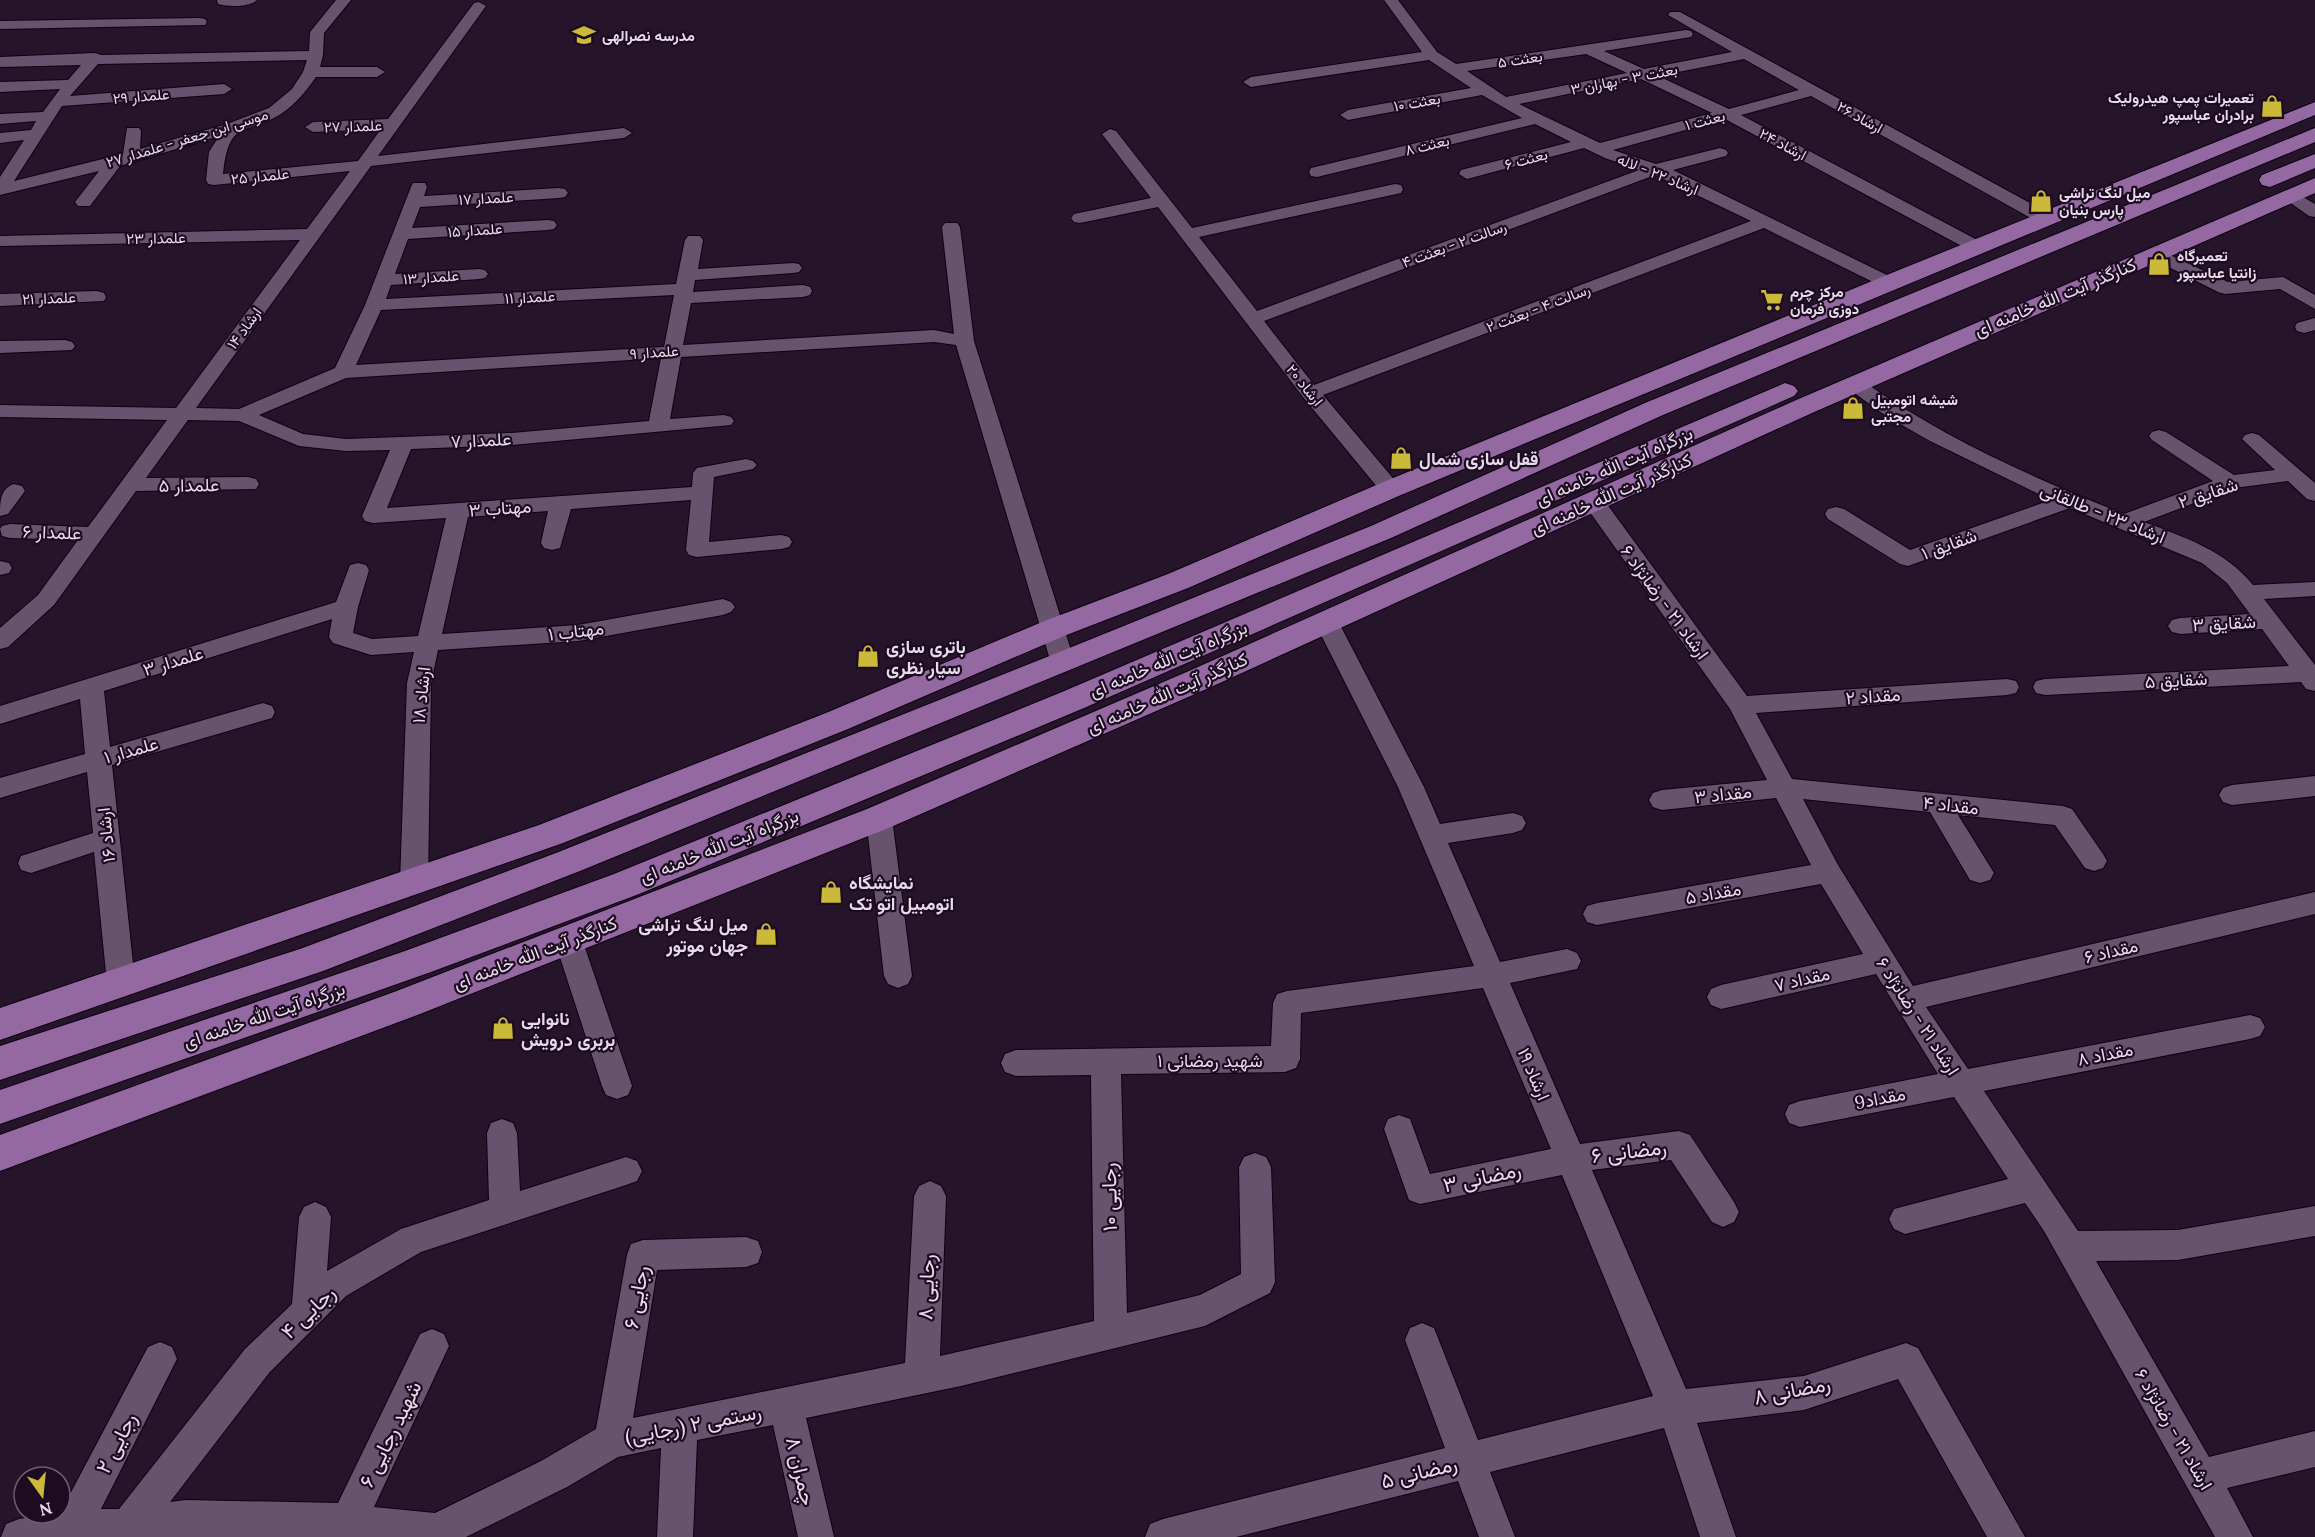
<svg xmlns="http://www.w3.org/2000/svg" width="2315" height="1537" font-family="Lora,Vazirmatn,serif">
<style>
.lines{fill:none;stroke-linecap:round;stroke-linejoin:round}
.minor-casing{stroke:#0e0213;stroke-width:2}
.trunk-casing{stroke:#0e0213;stroke-width:2}
.minor{fill:#68536e;fill-rule:evenodd}
.trunk{fill:#9468a1;fill-rule:evenodd}
.labels{text-anchor:middle;dominant-baseline:central;stroke-width:4.5;stroke-linejoin:round;paint-order:stroke}
.far-poi-label{font-size:15px;font-weight:bold;fill:#e7dbeb;stroke:#1c0b21;text-anchor:start}
.far-street-label{font-size:15px;fill:#e7dbeb;stroke:#1c0b21}
.street-label{font-size:18px;fill:#e7dbeb;stroke:#1c0b21}
.poi-label{font-size:18px;font-weight:bold;fill:#e7dbeb;stroke:#1c0b21;text-anchor:start}
.near-street-label{font-size:21px;fill:#e7dbeb;stroke:#1c0b21}
</style>
<rect width="100%" height="100%" fill="#26142b"/>
<g class="lines">
<g class="minor-casing">
<g id="minor">
<path d="M 217,0 L 257,0 C 250,7 228,7 218,4 Z"/>
<path d="M 336,0 L 351,0 L 324,33 L 323,55 L 320,67 L 377,67 L 385,72 L 377,77 L 316,77 C 306,91 296,104 281,114 C 245,136 229,118 223,174 L 358,161 L 381,129 L 313,132 L 305,127 L 313,122 L 388,119 L 474,3 L 479,2 L 486,6 L 378,156 L 624,128 L 632,133 L 624,138 L 371,166 L 196,408 L 239,409 L 335,368 L 365,305 L 411,187 L 413,183 L 425,183 L 427,187 L 424,196 L 559,188 L 565,189 L 568,193 L 565,197 L 559,198 L 420,207 L 412,228 L 548,220 L 554,221 L 557,225 L 554,229 L 548,230 L 408,239 L 395,274 L 479,269 L 485,270 L 488,274 L 485,278 L 479,279 L 391,285 L 386,299 L 676,284 L 685,240 L 688,236 L 700,236 L 703,240 L 698,269 L 793,263 L 799,264 L 802,268 L 799,272 L 793,273 L 695,280 L 693,292 L 803,285 L 810,287 L 812,291 L 810,295 L 803,297 L 691,303 L 683,345 L 934,330 L 954,334 L 942,227 L 945,223 L 957,223 L 960,227 L 974,341 L 1075,663 L 1071,669 L 1063,671 L 1055,669 L 1051,663 L 956,345 L 934,342 L 681,357 L 670,419 L 724,415 L 731,417 L 734,421 L 731,425 L 512,445 L 411,449 L 387,508 L 692,487 L 693,473 L 697,468 L 746,459 L 753,461 L 757,465 L 753,469 L 714,477 L 709,542 L 781,535 L 789,537 L 792,542 L 789,547 L 781,549 L 697,557 L 689,555 L 686,550 L 691,500 L 571,509 L 560,548 L 552,550 L 544,548 L 541,543 L 548,511 L 468,517 L 442,634 L 578,625 L 723,599 L 731,602 L 735,607 L 731,612 L 723,615 L 578,641 L 438,650 L 431,683 L 428,883 L 424,890 L 414,894 L 404,890 L 400,883 L 407,683 L 414,652 L 371,655 L 333,643 L 329,637 L 332,619 L 104,691 L 110,747 L 263,703 L 272,706 L 275,712 L 272,718 L 112,765 L 135,983 L 131,991 L 121,995 L 111,991 L 107,983 L 94,852 L 31,873 L 21,870 L 18,863 L 21,856 L 93,833 L 87,772 L 0,798 L 0,778 L 85,754 L 80,699 L 0,724 L 0,706 L 336,602 L 350,565 L 358,563 L 366,565 L 369,570 L 358,607 L 353,633 L 372,639 L 418,636 L 446,518 L 373,523 L 365,521 L 362,516 L 390,450 L 346,451 L 299,446 L 239,421 L 188,420 L 146,478 L 248,477 L 256,479 L 259,484 L 256,489 L 136,491 L 54,605 L 8,647 L 0,649 L 0,628 L 38,595 L 78,540 L 10,538 L 2,536 L 0,529 L 2,526 L 10,524 L 88,527 L 167,420 L 0,417 L 0,405 L 176,408 L 300,240 L 0,246 L 0,236 L 307,229 L 350,171 L 214,185 L 208,184 L 206,180 L 209,152 L 219,136 L 120,166 L 90,206 L 78,206 L 75,202 L 99,171 L 0,195 L 0,177 L 24,140 L 0,143 L 0,133 L 31,130 L 36,121 L 0,124 L 0,114 L 43,112 L 60,89 L 0,92 L 0,82 L 68,80 L 81,65 L 0,67 L 0,57 L 95,53 L 101,55 L 309,51 L 310,32 ZM 307,60 L 303,72 L 292,89 L 269,108 L 227,124 L 140,149 L 141,131 L 139,128 L 127,128 L 123,154 L 14,181 L 62,106 L 224,94 L 232,89 L 224,84 L 70,96 L 98,64 ZM 674,295 L 664,347 L 356,365 L 381,310 ZM 661,358 L 649,421 L 512,433 L 346,439 L 303,434 L 259,415 L 346,378 Z"/>
<path d="M 1384,0 L 1398,0 L 1437,52 L 1456,64 L 1686,30 L 1691,31 L 1693,34 L 1691,37 L 1604,51 L 1644,69 L 1732,52 L 1668,15 L 1670,12 L 1680,12 L 2052,215 L 2055,219 L 2052,223 L 2040,223 L 1811,96 L 1741,115 L 1983,243 L 1986,247 L 1983,251 L 1971,251 L 1725,119 L 1613,150 L 1656,164 L 1720,148 L 1726,150 L 1728,153 L 1726,156 L 1673,170 L 1895,279 L 1898,283 L 1895,287 L 1883,287 L 1764,228 L 1323,395 L 1402,489 L 1399,494 L 1391,496 L 1383,494 L 1303,397 L 1158,207 L 1080,223 L 1074,222 L 1071,218 L 1074,214 L 1151,198 L 1102,134 L 1110,129 L 1116,131 L 1192,228 L 1395,184 L 1401,185 L 1403,189 L 1401,193 L 1199,237 L 1257,311 L 1639,170 L 1605,158 L 1584,148 L 1467,179 L 1459,174 L 1461,170 L 1571,142 L 1535,124 L 1317,177 L 1311,176 L 1309,172 L 1311,168 L 1522,118 L 1482,95 L 1348,120 L 1340,115 L 1348,110 L 1471,88 L 1429,60 L 1251,87 L 1243,82 L 1251,77 L 1422,52 ZM 1586,54 L 1627,73 L 1506,97 L 1467,71 ZM 1744,59 L 1799,90 L 1729,109 L 1658,76 ZM 1641,79 L 1712,113 L 1600,143 L 1519,104 ZM 1655,175 L 1751,221 L 1314,385 L 1264,321 Z"/>
<polygon points="200,18 205,19 207,22 205,25 0,29 0,21"/>
<polygon points="2291,190 2315,204 2315,217 2309,216 2285,199 2282,195 2285,191"/>
<polygon points="2155,248 2228,282 2283,277 2315,295 2315,309 2280,289 2225,294 2218,292 2149,257 2146,253 2149,249"/>
<polygon points="97,291 104,293 106,297 104,301 0,306 0,294"/>
<polygon points="2315,318 2315,330 2304,333 2297,331 2295,327 2297,323"/>
<polygon points="65,340 72,342 75,346 72,350 0,353 0,341"/>
<path d="M 1856,379 L 1863,381 C 1943,438 2033,478 2124,514 L 2213,481 L 2152,440 L 2149,436 L 2152,432 L 2159,430 L 2166,432 L 2234,475 L 2275,470 L 2242,439 L 2245,435 L 2252,433 L 2259,435 L 2315,483 L 2315,501 L 2307,499 L 2288,481 L 2234,488 L 2144,522 C 2184,537 2226,551 2253,585 L 2315,582 L 2315,596 L 2264,599 L 2315,665 L 2315,691 L 2306,689 L 2301,682 L 2045,695 L 2036,693 L 2033,687 L 2036,681 L 2045,679 L 2289,666 L 2262,629 L 2180,634 L 2172,632 L 2168,626 L 2172,620 L 2180,618 L 2250,614 L 2227,583 L 2202,563 L 2070,508 L 1908,566 L 1900,564 L 1828,519 L 1825,514 L 1828,509 L 1836,507 L 1844,509 L 1910,550 L 2051,500 L 1930,441 L 1886,416 L 1849,389 L 1846,385 L 1849,381 Z"/>
<path d="M 14,484 L 22,486 L 25,491 L 8,514 L 0,516 C 0,501 0,489 14,484 Z"/>
<polygon points="1593,494 1601,496 1747,696 2007,679 2016,681 2019,687 2016,693 2007,695 1756,713 1792,779 2063,806 2072,809 2103,854 2107,861 2103,868 2094,871 2085,868 2055,825 1958,815 1994,873 1990,880 1980,883 1970,880 1930,812 1803,799 1838,865 1913,986 2315,892 2315,914 1926,1007 1968,1069 2250,1015 2260,1018 2265,1027 2260,1036 2250,1039 1984,1091 2078,1231 2178,1230 2315,1206 2315,1236 2178,1260 2096,1261 2209,1457 2315,1431 2315,1467 2227,1488 2253,1537 2215,1537 2044,1231 2025,1203 1905,1234 1894,1229 1889,1219 1894,1209 2008,1179 1954,1097 1800,1127 1789,1123 1785,1114 1789,1105 1800,1101 1938,1074 1876,974 1721,1009 1711,1005 1707,997 1711,989 1721,985 1863,954 1821,884 1597,925 1587,922 1583,914 1587,906 1597,903 1811,865 1776,798 1662,810 1653,807 1649,800 1653,793 1662,790 1767,780 1730,709 1582,501 1585,496"/>
<polygon points="0,561 9,563 12,568 9,573 0,575"/>
<polygon points="1326,613 1334,615 1338,621 1424,787 1440,824 1513,813 1522,816 1526,823 1522,830 1513,833 1448,843 1500,962 1567,949 1577,953 1581,961 1577,969 1510,983 1580,1144 1679,1131 1690,1135 1734,1202 1739,1212 1734,1222 1723,1227 1712,1222 1671,1160 1592,1170 1686,1389 1804,1376 1906,1343 1918,1348 2025,1537 1987,1537 1898,1379 1804,1410 1697,1423 1736,1537 1700,1537 1664,1428 1490,1472 1515,1537 1479,1537 1458,1481 1236,1537 1145,1537 1150,1524 1163,1519 1445,1448 1405,1340 1410,1328 1422,1323 1434,1328 1478,1440 1653,1396 1562,1175 1420,1204 1409,1200 1384,1129 1388,1119 1399,1115 1410,1119 1430,1174 1551,1149 1483,988 1301,1013 1300,1059 1296,1068 1285,1072 1121,1074 1127,1313 1200,1295 1241,1274 1239,1167 1244,1157 1255,1153 1266,1157 1271,1167 1275,1282 1270,1293 1205,1326 961,1386 806,1418 834,1537 798,1537 773,1425 697,1440 693,1537 657,1537 661,1448 618,1457 567,1487 466,1537 1,1537 6,1524 19,1519 60,1513 148,1347 160,1342 172,1347 177,1359 101,1509 119,1509 245,1349 292,1304 299,1217 304,1207 315,1202 326,1207 331,1217 327,1271 401,1229 489,1200 487,1133 491,1123 502,1119 513,1123 517,1133 520,1191 626,1157 637,1161 642,1171 637,1181 626,1185 421,1252 346,1296 269,1373 170,1502 186,1500 338,1503 420,1334 432,1329 444,1334 449,1346 374,1507 435,1513 541,1461 596,1429 627,1255 631,1244 643,1240 746,1237 758,1241 762,1252 758,1263 746,1267 657,1270 633,1418 905,1363 914,1196 919,1186 930,1181 941,1186 946,1196 940,1356 1094,1321 1091,1075 1016,1076 1005,1072 1001,1063 1005,1054 1016,1050 1271,1046 1273,1003 1277,994 1287,991 1474,966 1398,787 1314,621 1318,615"/>
<polygon points="2315,776 2315,796 2232,805 2223,802 2219,795 2223,788 2232,785"/>
<polygon points="879,808 888,811 892,818 912,976 908,984 898,988 888,984 884,976 866,818 870,811"/>
<polygon points="568,928 578,931 582,939 632,1086 628,1095 617,1099 606,1095 602,1086 554,939 558,931"/>
</g>
</g>
<g class="trunk-casing">
<g id="trunk">
<polygon points="2315,102 2315,115 1401,495 1188,588 1064,636 848,729 563,843 0,1040 0,1008 539,825 826,713 1042,622 1168,574 1381,483 1899,270"/>
<polygon points="2315,128 2315,142 1663,415 1391,538 580,871 323,971 0,1080 0,1046 300,949 556,853 1052,655 1371,526 1645,403"/>
<polygon points="2315,154 2315,168 2270,187 2262,185 2259,180 2262,175"/>
<polygon points="2315,178 2315,193 1812,413 1211,687 891,827 420,1014 0,1171 0,1135 394,992 867,809 1189,671 1794,401"/>
<polygon points="1785,383 1794,386 1798,391 1794,396 1084,708 639,894 431,972 0,1124 0,1090 405,951 614,874 1062,692"/>
</g>
</g>
<use href="#minor" class="minor"/>
<use href="#trunk" class="trunk"/>
</g>
<defs>
<g id="school-bare" transform="scale(1.8)"><path d="M0-5L7-2L0 1L-7-2ZM-4 1L0 2.5L4 1V4Q0 6-4 4Z" fill="#cbba39" stroke="#1c0b21" stroke-width="2.5" paint-order="stroke"/></g>
<g id="shop-bare" transform="scale(1.8)"><path d="M-5-2.5h2.3a2.7 3.5 0 0 1 5.4 0H5L5.5 6h-11ZM-1.5-2.5h3a1.5 2.3 0 0 0-3 0Z" fill="#cbba39" stroke="#1c0b21" stroke-width="2.5" paint-order="stroke"/></g>
<g id="supermarket-bare" transform="scale(1.8)"><path d="M-6-5.5h2.5l.6 2H6L4.5 2H-2.5L-4.4-4H-6ZM-1.5 3.2a1.3 1.3 0 1 0 .1 0ZM3 3.2a1.3 1.3 0 1 0 .1 0Z" fill="#cbba39" stroke="#1c0b21" stroke-width="2.5" paint-order="stroke"/></g>
</defs>
<g fill-rule="evenodd">
<use href="#school-bare" x="584" y="35"/>
<use href="#shop-bare" x="2272" y="106"/>
<use href="#shop-bare" x="2041" y="201"/>
<use href="#shop-bare" x="2159" y="264"/>
<use href="#supermarket-bare" x="1772" y="300"/>
<use href="#shop-bare" x="1853" y="408"/>
<use href="#shop-bare" x="1401" y="458"/>
<use href="#shop-bare" x="868" y="656"/>
<use href="#shop-bare" x="831" y="892"/>
<use href="#shop-bare" x="766" y="934"/>
<use href="#shop-bare" x="503" y="1028"/>
</g>
<g class="labels">
<g class="far-poi-label">
<text x="602" y="35">مدرسه نصرالهی</text>
<text x="2254" y="97" text-anchor="end">تعمیرات پمپ هیدرولیک<tspan x="2254" dy="17">برادران عباسپور</tspan></text>
<text x="2059" y="192">میل لنگ تراشی<tspan x="2059" dy="17">پارس بنیان</tspan></text>
<text x="2177" y="255">تعمیرگاه<tspan x="2177" dy="17">زانتیا عباسپور</tspan></text>
<text x="1790" y="291">مرکز چرم<tspan x="1790" dy="17">دوزی فرمان</tspan></text>
<text x="1871" y="399">شیشه اتومبیل<tspan x="1871" dy="17">مجتبی</tspan></text>
</g>
<g class="far-street-label">
<text transform="translate(1520 59) rotate(-9)">بعثت ۵</text>
<text transform="translate(1624 79) rotate(-11)">بعثت ۳ - بهاران ۳</text>
<text transform="translate(141 96) rotate(-5)">علمدار ۲۹</text>
<text transform="translate(1417 102) rotate(-10)">بعثت ۱۰</text>
<text transform="translate(1860 117) rotate(29)">ارشاد ۲۶</text>
<text transform="translate(1705 120) rotate(-15)">بعثت ۱</text>
<text transform="translate(353 126) rotate(-2)">علمدار ۲۷</text>
<text transform="translate(187 138) rotate(-17)">موسی ابن جعفر - علمدار ۲۷</text>
<text transform="translate(1783 144) rotate(28)">ارشاد ۲۴</text>
<text transform="translate(1427 145) rotate(-14)">بعثت ۸</text>
<text transform="translate(1526 159) rotate(-15)">بعثت ۶</text>
<text transform="translate(1658 174) rotate(22)">ارشاد ۲۲ - لاله</text>
<text transform="translate(260 176) rotate(-6)">علمدار ۲۵</text>
<text transform="translate(486 198) rotate(-3)">علمدار ۱۷</text>
<text transform="translate(475 230) rotate(-4)">علمدار ۱۵</text>
<text transform="translate(156 238) rotate(-1)">علمدار ۲۳</text>
<text transform="translate(1454 244) rotate(-20)">رسالت ۲ - بعثت ۴</text>
<text transform="translate(431 277) rotate(-4)">علمدار ۱۳</text>
<text transform="translate(530 297) rotate(-3)">علمدار ۱۱</text>
<text transform="translate(49 298) rotate(-2)">علمدار ۲۱</text>
<text transform="translate(1538 308) rotate(-21)">رسالت ۴ - بعثت ۲</text>
<text transform="translate(244 328) rotate(-54)">ارشاد ۱۴</text>
<text transform="translate(654 352) rotate(-4)">علمدار ۹</text>
<text transform="translate(1305 385) rotate(51)">ارشاد ۲۰</text>
</g>
<g class="street-label">
<text transform="translate(2055 297) rotate(-23)">کنارگذر آیت الله خامنه ای</text>
<text transform="translate(481 440) rotate(-3)">علمدار ۷</text>
<text transform="translate(1614 466) rotate(-24)">بزرگراه آیت الله خامنه ای</text>
<text transform="translate(189 485) rotate(-1)">علمدار ۵</text>
<text transform="translate(2208 493) rotate(-18)">شقایق ۲</text>
<text transform="translate(1611 494) rotate(-24)">کنارگذر آیت الله خامنه ای</text>
<text transform="translate(500 508) rotate(-4)">مهتاب ۳</text>
<text transform="translate(2103 513) rotate(22)">ارشاد ۲۳ - طالقانی</text>
<text transform="translate(52 532) rotate(2)">علمدار ۶</text>
<text transform="translate(1949 544) rotate(-20)">شقایق ۱</text>
<text transform="translate(1665 602) rotate(54)">ارشاد ۲۱ - رضانژاد ۶</text>
<text transform="translate(2224 623) rotate(-3)">شقایق ۳</text>
<text transform="translate(576 631) rotate(-7)">مهتاب ۱</text>
<text transform="translate(1168 659) rotate(-23)">بزرگراه آیت الله خامنه ای</text>
<text transform="translate(173 661) rotate(-17)">علمدار ۳</text>
<text transform="translate(2176 680) rotate(-3)">شقایق ۵</text>
<text transform="translate(1167 693) rotate(-24)">کنارگذر آیت الله خامنه ای</text>
<text transform="translate(421 695) rotate(-84)">ارشاد ۱۸</text>
<text transform="translate(1873 696) rotate(-4)">مقداد ۲</text>
<text transform="translate(131 750) rotate(-16)">علمدار ۱</text>
<text transform="translate(1723 794) rotate(-6)">مقداد ۳</text>
<text transform="translate(1951 805) rotate(6)">مقداد ۴</text>
<text transform="translate(106 835) rotate(-96)">ارشاد ۱۶</text>
<text transform="translate(719 846) rotate(-22)">بزرگراه آیت الله خامنه ای</text>
<text transform="translate(1713 893) rotate(-10)">مقداد ۵</text>
<text transform="translate(2111 951) rotate(-13)">مقداد ۶</text>
<text transform="translate(535 953) rotate(-21)">کنارگذر آیت الله خامنه ای</text>
<text transform="translate(1802 979) rotate(-13)">مقداد ۷</text>
<text transform="translate(264 1015) rotate(-19)">بزرگراه آیت الله خامنه ای</text>
<text transform="translate(1918 1016) rotate(57)">ارشاد ۲۱ - رضانژاد ۶</text>
<text transform="translate(2105 1054) rotate(-11)">مقداد ۸</text>
<text x="1210" y="1060">شهید رمضانی ۱</text>
<text transform="translate(1534 1074) rotate(67)">ارشاد ۱۹</text>
<text transform="translate(1880 1098) rotate(-11)">مقداد9</text>
<text transform="translate(2174 1429) rotate(60)">ارشاد ۲۱ - رضانژاد ۶</text>
</g>
<g class="poi-label">
<text x="1419" y="458">قفل سازی شمال</text>
<text x="886" y="646">باتری سازی<tspan x="886" dy="21">سیار نظری</tspan></text>
<text x="849" y="882">نمایشگاه<tspan x="849" dy="21">اتومبیل اتو تک</tspan></text>
<text x="748" y="924" text-anchor="end">میل لنگ تراشی<tspan x="748" dy="21">جهان موتور</tspan></text>
<text x="521" y="1018">نانوایی<tspan x="521" dy="21">بربری درویش</tspan></text>
</g>
<g class="near-street-label">
<text transform="translate(1629 1151) rotate(-7)">رمضانی ۶</text>
<text transform="translate(1482 1177) rotate(-12)">رمضانی ۳</text>
<text transform="translate(1109 1197) rotate(-91)">رجایی ۱۰</text>
<text transform="translate(926 1287) rotate(-88)">رجایی ۸</text>
<text transform="translate(636 1297) rotate(-80)">رجایی ۶</text>
<text transform="translate(308 1312) rotate(-44)">رجایی ۴</text>
<text transform="translate(1792 1390) rotate(-11)">رمضانی ۸</text>
<text transform="translate(693 1424) rotate(-11)">رستمی ۲ (رجایی)</text>
<text transform="translate(390 1434) rotate(-64)">شهید رجایی ۶</text>
<text transform="translate(116 1443) rotate(-63)">رجایی ۲</text>
<text transform="translate(801 1471) rotate(77)">چمران ۸</text>
<text transform="translate(1419 1472) rotate(-14)">رمضانی ۵</text>
</g>
</g>
<g transform="translate(42 1495) rotate(165)"><circle r="28" fill="#1c0b21" stroke="#6d5e72" stroke-width="1.5"/>
<path d="M0-4.5L10 22L0 15L-10 22Z" fill="#cbba39"/>
<text y="-9" font-size="16" font-weight="bold" text-anchor="middle" fill="#e7dbeb">N</text>
</g>
</svg>
